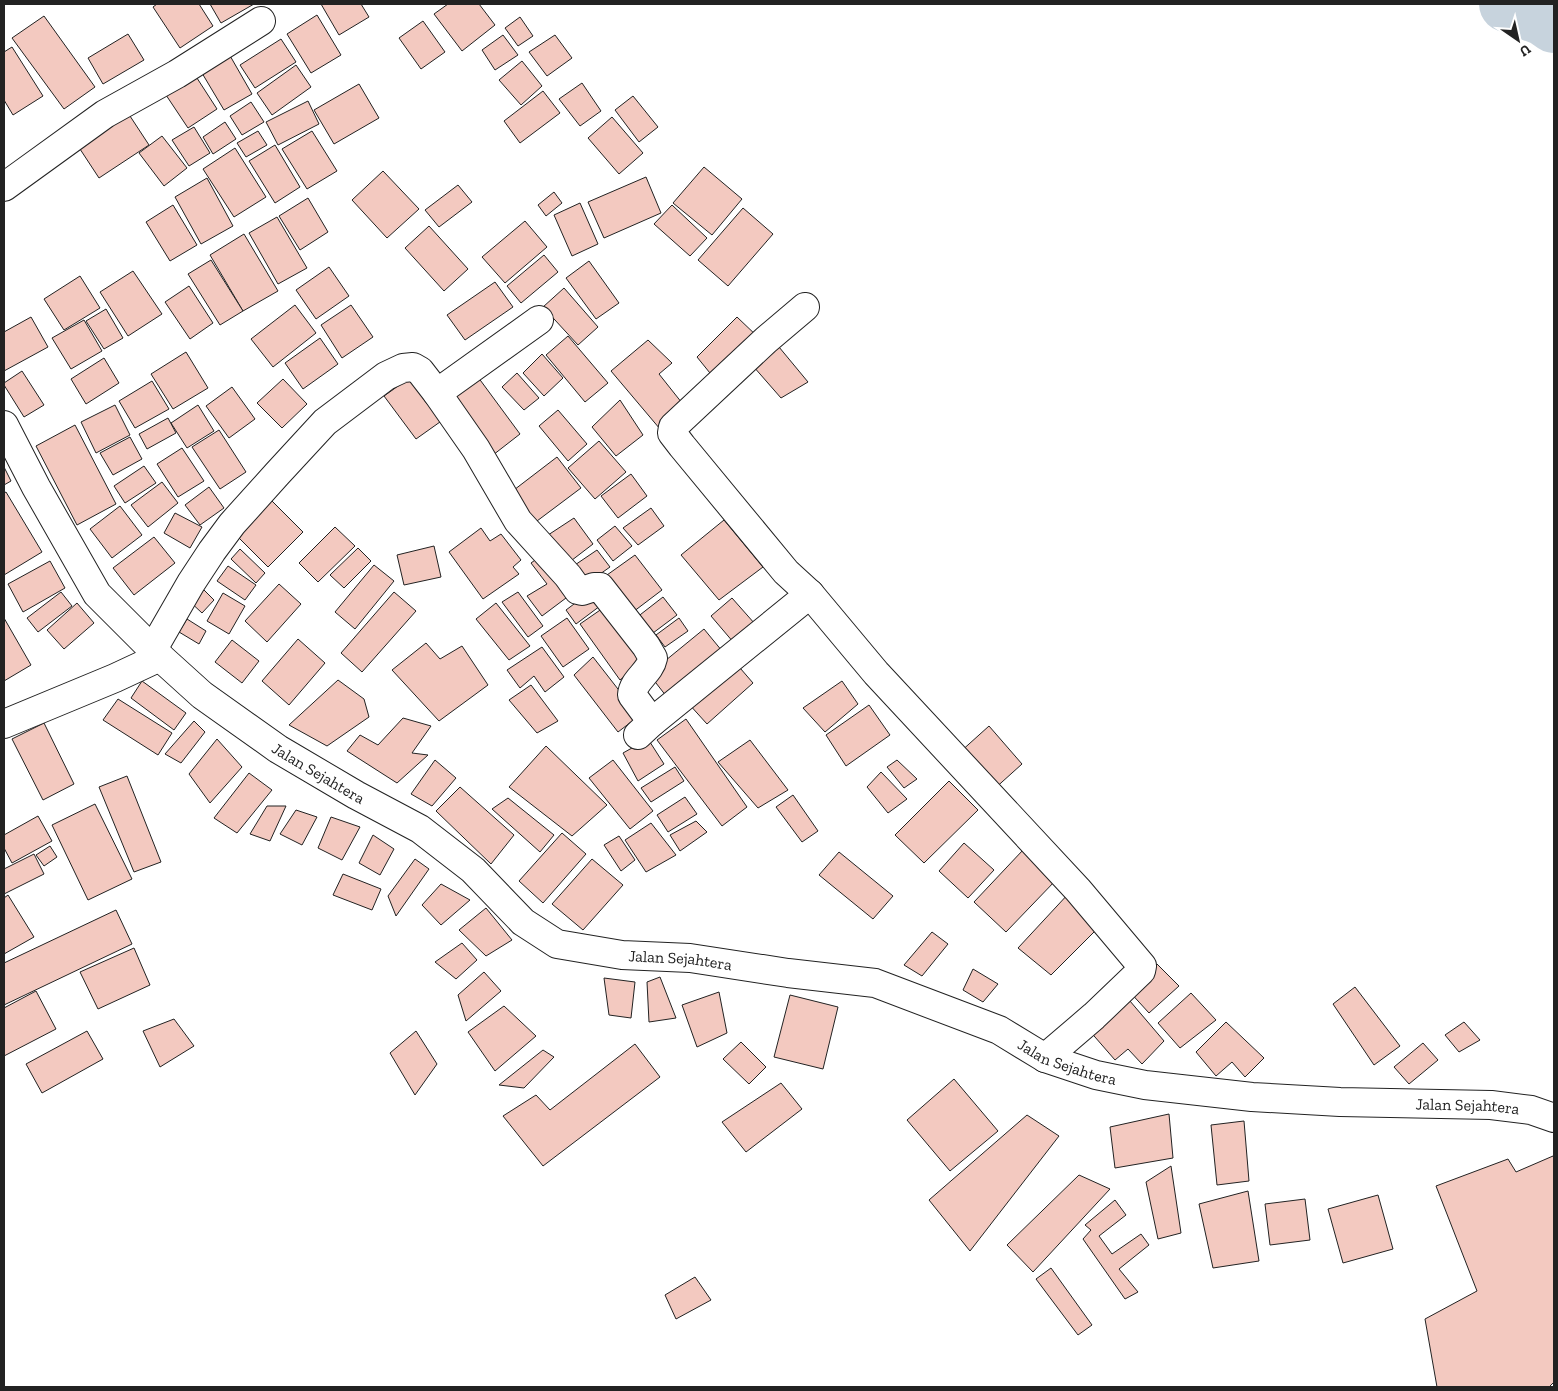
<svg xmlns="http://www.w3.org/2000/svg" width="1558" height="1391" font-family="'Zilla Slab',serif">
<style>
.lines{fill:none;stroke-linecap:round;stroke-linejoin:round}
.river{stroke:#c7d3dd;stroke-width:56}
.building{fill:#f3c9c0;stroke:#222}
.street-casing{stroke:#222;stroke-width:30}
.secondary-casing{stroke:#222;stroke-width:30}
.street{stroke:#fff;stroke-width:28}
.secondary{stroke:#fff;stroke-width:28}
.labels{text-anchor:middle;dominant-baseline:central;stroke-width:4;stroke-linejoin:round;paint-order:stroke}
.street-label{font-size:16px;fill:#222;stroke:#fff}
</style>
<rect width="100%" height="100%" fill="#fff"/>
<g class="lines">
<polyline class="river" points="1507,4 1544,18 1554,25"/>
</g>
<g class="building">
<polygon points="157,4 199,4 213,26 180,48 153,7"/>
<polygon points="210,4 254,4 221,23"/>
<polygon points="321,4 361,4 369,17 339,35"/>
<polygon points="448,4 479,4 495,25 462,51 434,14"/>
<polygon points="317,15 341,55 311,73 287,34"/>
<polygon points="44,16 95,87 64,109 12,38"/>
<polygon points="520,17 533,36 518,46 505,28"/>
<polygon points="423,21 445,52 421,69 399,38"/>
<polygon points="128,34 144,60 103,84 88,58"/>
<polygon points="503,35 518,55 495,70 482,50"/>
<polygon points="555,35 572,58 547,76 529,52"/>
<polygon points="281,39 296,62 255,88 240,65"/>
<polygon points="12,47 43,96 13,115 4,100 4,52"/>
<polygon points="225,47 252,94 224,110 196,63"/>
<polygon points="522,61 542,86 521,105 499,80"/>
<polygon points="296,65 311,87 272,115 257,93"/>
<polygon points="195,75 217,109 188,128 166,95"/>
<polygon points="582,83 601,111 580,126 559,99"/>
<polygon points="359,84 379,118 334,144 314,110"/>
<polygon points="543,91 560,113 520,143 504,121"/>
<polygon points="633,96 658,127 639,142 615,110"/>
<polygon points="308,101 319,124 278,145 266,122"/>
<polygon points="251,102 264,122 242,135 230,116"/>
<polygon points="128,113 149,145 99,178 78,146"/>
<polygon points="612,117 643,153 619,174 588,138"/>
<polygon points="225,122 236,139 213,154 203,137"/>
<polygon points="194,127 210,153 189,166 172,140"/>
<polygon points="258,131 267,145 246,157 237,143"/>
<polygon points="312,131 337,171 307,189 282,149"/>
<polygon points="162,136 187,168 164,186 139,153"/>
<polygon points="275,145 300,187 275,203 249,161"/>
<polygon points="235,148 266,197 234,217 203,169"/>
<polygon points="704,167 742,199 712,235 673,203"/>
<polygon points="383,171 419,209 387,238 352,200"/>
<polygon points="646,177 661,213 604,238 588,202"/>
<polygon points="207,178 233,226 201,244 175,197"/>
<polygon points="458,185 472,202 439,227 425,210"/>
<polygon points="554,192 562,203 546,216 538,205"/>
<polygon points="308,198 328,232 300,250 279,216"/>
<polygon points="580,203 598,244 572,256 554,215"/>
<polygon points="173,205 197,245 170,261 146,222"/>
<polygon points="672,205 707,238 690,256 654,224"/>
<polygon points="743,208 773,234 728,286 698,260"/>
<polygon points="277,217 307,268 278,284 249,233"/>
<polygon points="525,221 547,247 505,283 482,257"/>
<polygon points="429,226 468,269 444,291 405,248"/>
<polygon points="244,234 278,291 243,311 210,255"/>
<polygon points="544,255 558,272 521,303 507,286"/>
<polygon points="211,260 243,311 220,325 188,274"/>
<polygon points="589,261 619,303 596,319 566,278"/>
<polygon points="329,267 349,296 316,319 296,290"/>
<polygon points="133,271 162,314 128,336 100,292"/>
<polygon points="80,276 100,308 64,330 44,299"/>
<polygon points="495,282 513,307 465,340 447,315"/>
<polygon points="189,286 213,323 190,339 165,302"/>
<polygon points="564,288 598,327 578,345 543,307"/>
<polygon points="295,305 316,333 273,367 251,339"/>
<polygon points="351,305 373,337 342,358 321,325"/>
<polygon points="106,309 123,338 104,349 86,321"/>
<polygon points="31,317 48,347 4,371 4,332"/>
<polygon points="737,317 759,338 714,378 697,357"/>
<polygon points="84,320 102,351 71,369 52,338"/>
<polygon points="568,336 608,383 585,402 546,355"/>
<polygon points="320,338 338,364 303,389 285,363"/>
<polygon points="648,340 672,363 659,374 686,408 660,429 611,371"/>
<polygon points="779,347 808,382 781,398 753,366"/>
<polygon points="186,352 208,388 173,409 151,374"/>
<polygon points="542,354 563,378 544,396 523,373"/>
<polygon points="104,358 119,383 86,404 71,379"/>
<polygon points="22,371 44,405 24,417 4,385 4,383"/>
<polygon points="475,373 520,434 493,455 447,393"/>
<polygon points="517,373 539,398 524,410 502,387"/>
<polygon points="415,374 447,417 416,439 384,396"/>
<polygon points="283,379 307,404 282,428 257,403"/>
<polygon points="152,381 169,409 135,428 119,401"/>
<polygon points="232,387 255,419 229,438 206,406"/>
<polygon points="620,400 643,435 616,456 592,427"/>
<polygon points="115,405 130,435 96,453 81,422"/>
<polygon points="198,405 214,431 187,448 171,423"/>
<polygon points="558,410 587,444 568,461 539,426"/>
<polygon points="168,418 176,433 147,449 139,434"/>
<polygon points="75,425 116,504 77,525 36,446"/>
<polygon points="219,430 246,472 220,489 192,447"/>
<polygon points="130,437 142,459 113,475 100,453"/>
<polygon points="599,441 626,472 595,499 568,468"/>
<polygon points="182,448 204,481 178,497 157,464"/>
<polygon points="557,457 581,488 533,524 510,493"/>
<polygon points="144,466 156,483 125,503 114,486"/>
<polygon points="4,467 11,481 4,485"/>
<polygon points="631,474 647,496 618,518 601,496"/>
<polygon points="162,482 178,503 148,527 131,505"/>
<polygon points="209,487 224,508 200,525 185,505"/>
<polygon points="6,492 42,552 4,575 4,493"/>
<polygon points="268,497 303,532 268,567 233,532"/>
<polygon points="120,506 142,535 112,558 90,529"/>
<polygon points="651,508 664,526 638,545 623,528"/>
<polygon points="175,513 202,527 190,548 164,533"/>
<polygon points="574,518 593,544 563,567 542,539"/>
<polygon points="724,520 763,567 719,600 681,555"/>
<polygon points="615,526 632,546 613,561 597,540"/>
<polygon points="335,527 355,546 318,582 299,563"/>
<polygon points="481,528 490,541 501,534 521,560 513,567 519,574 483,599 449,552"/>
<polygon points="154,537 175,563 134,595 113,568"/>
<polygon points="434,546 441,577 404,585 397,555"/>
<polygon points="358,548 371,561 344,588 330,575"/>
<polygon points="240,549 265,573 256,583 231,559"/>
<polygon points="597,550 610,567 583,586 569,569"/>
<polygon points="545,553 574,592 542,616 527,596 547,584 531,563"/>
<polygon points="635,555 662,590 629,615 600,580"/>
<polygon points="50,561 65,588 23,612 8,584"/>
<polygon points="374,565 394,581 355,629 335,612"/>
<polygon points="228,566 256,585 245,600 217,581"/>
<polygon points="198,584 214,600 202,613 186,598"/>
<polygon points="279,584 301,604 267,642 245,621"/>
<polygon points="61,592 72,606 38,632 27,618"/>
<polygon points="394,592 416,611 362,672 341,653"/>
<polygon points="518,592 543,626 528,637 502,602"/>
<polygon points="223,593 245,606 229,634 207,621"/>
<polygon points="586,595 600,606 576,624 566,610"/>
<polygon points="663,597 677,615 649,636 636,618"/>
<polygon points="732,598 755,624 734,643 711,616"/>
<polygon points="77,603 94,623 64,649 47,630"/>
<polygon points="496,603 530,646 509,660 476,619"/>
<polygon points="606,606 648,657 620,680 580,624"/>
<polygon points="4,618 31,665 4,681"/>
<polygon points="567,618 589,649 563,667 541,636"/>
<polygon points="679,618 688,631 665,647 656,635"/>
<polygon points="187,619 206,631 199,644 179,632"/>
<polygon points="704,629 727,657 670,701 649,674"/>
<polygon points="298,639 325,663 289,705 262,681"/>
<polygon points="232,640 259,661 242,683 215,662"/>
<polygon points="426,643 440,659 462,646 488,685 439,721 392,670"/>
<polygon points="542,647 564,677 545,692 534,676 520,688 507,670"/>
<polygon points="593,657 639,716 618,732 574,675"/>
<polygon points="734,661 753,683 707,724 688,703"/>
<polygon points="338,680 364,699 369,717 327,746 289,725"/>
<polygon points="142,681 186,713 174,730 131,698"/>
<polygon points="842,681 858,704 825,732 803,708"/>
<polygon points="531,685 558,721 537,733 509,700"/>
<polygon points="118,699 172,733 158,755 103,720"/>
<polygon points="869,705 890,735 846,766 826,735"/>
<polygon points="403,718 431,726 412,753 428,755 397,783 347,751 360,735 378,745"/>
<polygon points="686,719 747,807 722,826 657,740"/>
<polygon points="194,721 205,732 181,763 165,754"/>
<polygon points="44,723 74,784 43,800 12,739"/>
<polygon points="989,726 1022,764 992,791 959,753"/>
<polygon points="217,739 242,767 210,803 189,774"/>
<polygon points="648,739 664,764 638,781 623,753"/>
<polygon points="750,740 788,790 758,808 718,762"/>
<polygon points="546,746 607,805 572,836 509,787"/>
<polygon points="435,760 456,778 432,806 411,794"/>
<polygon points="613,760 653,811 630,829 589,778"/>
<polygon points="897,760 917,779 904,788 887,767"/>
<polygon points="675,767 684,781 651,802 641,788"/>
<polygon points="881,772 907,799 888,813 867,787"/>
<polygon points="249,773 272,790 237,833 214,818"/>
<polygon points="127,776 161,862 134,872 99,787"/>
<polygon points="949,781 978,810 924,863 895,835"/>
<polygon points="460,787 514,835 491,864 436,811"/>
<polygon points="793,795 818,831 802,842 776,807"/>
<polygon points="685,797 697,814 668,832 657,815"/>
<polygon points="508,798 554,835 540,852 492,809"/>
<polygon points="95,804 132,879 88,900 52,825"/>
<polygon points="267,806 286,806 270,841 250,834"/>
<polygon points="296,810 317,817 302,845 280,834"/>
<polygon points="38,816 52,841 12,863 4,848 4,835"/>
<polygon points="331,817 360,827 342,860 318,848"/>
<polygon points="696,821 707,832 680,851 670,835"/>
<polygon points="651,823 676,855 646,872 625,840"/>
<polygon points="562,833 586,854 543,903 519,881"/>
<polygon points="373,835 394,849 380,875 359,863"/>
<polygon points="619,836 635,860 621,871 604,845"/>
<polygon points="964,843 994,870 968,898 939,871"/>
<polygon points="50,846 57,857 44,866 36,855"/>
<polygon points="1023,850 1056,880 1006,932 974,902"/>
<polygon points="839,852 893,896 873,919 819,875"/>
<polygon points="34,854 44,874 4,894 4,869"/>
<polygon points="415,859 429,869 396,916 388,896"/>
<polygon points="592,859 623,885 583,930 552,904"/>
<polygon points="343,874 381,889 372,910 333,895"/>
<polygon points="441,884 470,900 441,925 422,905"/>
<polygon points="1070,892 1098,928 1051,975 1018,948"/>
<polygon points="8,895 34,937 4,954 4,898"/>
<polygon points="486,908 512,940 486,956 459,930"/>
<polygon points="116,910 132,944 4,1005 4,963"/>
<polygon points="932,932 948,944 922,976 904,965"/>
<polygon points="462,943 477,960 456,979 435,962"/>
<polygon points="134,948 150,985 98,1009 80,972"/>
<polygon points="1157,964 1179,986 1149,1013 1128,990"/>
<polygon points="973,969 998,984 983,1002 963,990"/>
<polygon points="484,972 501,991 466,1021 458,995"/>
<polygon points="660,977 676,1018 649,1022 647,982"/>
<polygon points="604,978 635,982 631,1018 609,1015"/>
<polygon points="1355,987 1400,1046 1374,1065 1333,1004"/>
<polygon points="36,991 56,1029 4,1056 4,1008"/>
<polygon points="719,992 727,1033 697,1047 682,1005"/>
<polygon points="1191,993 1216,1020 1180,1048 1158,1023"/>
<polygon points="1124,994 1164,1041 1142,1064 1128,1049 1115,1060 1088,1029"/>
<polygon points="790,995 838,1007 823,1069 774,1057"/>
<polygon points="504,1006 536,1036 495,1071 468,1032"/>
<polygon points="174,1019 194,1046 160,1067 143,1031"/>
<polygon points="1226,1022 1264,1058 1245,1077 1232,1062 1216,1076 1196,1052"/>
<polygon points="1464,1022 1480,1040 1459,1052 1445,1035"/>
<polygon points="87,1031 103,1059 42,1093 26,1064"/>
<polygon points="416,1031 437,1064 415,1095 390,1053"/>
<polygon points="741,1042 766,1067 749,1084 723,1059"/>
<polygon points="1423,1043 1438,1060 1409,1084 1394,1067"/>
<polygon points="635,1044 660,1077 543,1166 503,1116 536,1095 550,1110"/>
<polygon points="543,1050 554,1057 524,1088 499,1085"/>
<polygon points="954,1079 998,1131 950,1171 907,1120"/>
<polygon points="781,1083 802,1109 746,1152 722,1122"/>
<polygon points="1169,1114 1173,1158 1115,1168 1110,1127"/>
<polygon points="1027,1115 1059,1136 970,1251 929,1200"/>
<polygon points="1244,1121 1249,1181 1217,1185 1211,1125"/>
<polygon points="1553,1156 1554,1158 1554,1382 1549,1387 1437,1387 1425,1319 1477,1291 1436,1186 1508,1159 1516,1172"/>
<polygon points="1171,1166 1181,1233 1158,1239 1146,1182"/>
<polygon points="1079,1175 1110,1189 1033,1272 1007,1245"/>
<polygon points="1248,1191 1259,1261 1213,1268 1199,1204"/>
<polygon points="1378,1195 1393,1249 1343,1263 1328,1209"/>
<polygon points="1305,1199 1310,1240 1270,1245 1265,1204"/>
<polygon points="1115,1200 1126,1215 1099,1236 1112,1254 1141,1234 1149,1245 1119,1269 1138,1292 1125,1299 1083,1239 1091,1230 1085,1225"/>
<polygon points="1051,1268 1092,1325 1078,1335 1036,1279"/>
<polygon points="695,1277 711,1300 676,1319 665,1295"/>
</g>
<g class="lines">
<g class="street-casing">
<g id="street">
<polyline points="4,187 105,114 177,74 261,21"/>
<polyline points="805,307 766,340 673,427 672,433 682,446 786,572 810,594 876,673 1078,890 1142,966 1141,971 1094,1016 1045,1058"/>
<path d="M 437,393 L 476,449 L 518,521 L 568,576 L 578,590 L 582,591 L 594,587 L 600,587 L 646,646 L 653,658 C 650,673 633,680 632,695 L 652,722"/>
<polyline points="153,649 191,583 212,551 232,524 277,474 325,422 386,376 403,368 413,367 420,371 437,393 539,320"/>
<polyline points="4,724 115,678 160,657"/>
<polyline points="638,735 652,722 810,594"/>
</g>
</g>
<g class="secondary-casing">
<g id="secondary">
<path id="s1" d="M 4,425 L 36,487 L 97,594 L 160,657 L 202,695 L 278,749 L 356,795 L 420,829 L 473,870 L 523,922 L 557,944 L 622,955 L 690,958 L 788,973 L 875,983 L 999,1030 L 1045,1058 L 1096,1075 L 1145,1085 L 1252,1097 L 1340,1102 L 1491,1105 L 1531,1110 L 1554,1118"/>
</g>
</g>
<use href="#street" class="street"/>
<use href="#secondary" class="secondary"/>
</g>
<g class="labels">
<g class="street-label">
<text stroke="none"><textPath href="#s1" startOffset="479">Jalan Sejahtera</textPath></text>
<text stroke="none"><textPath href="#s1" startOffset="899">Jalan Sejahtera</textPath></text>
<text stroke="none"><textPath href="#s1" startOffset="1304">Jalan Sejahtera</textPath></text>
<text stroke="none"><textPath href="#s1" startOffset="1709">Jalan Sejahtera</textPath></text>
</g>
</g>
<rect width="1558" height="1391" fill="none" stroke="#222222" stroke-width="10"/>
<g transform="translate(1518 40) rotate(146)" stroke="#ffffff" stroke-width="4" paint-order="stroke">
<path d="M0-4L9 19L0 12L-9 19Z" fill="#222222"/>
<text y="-8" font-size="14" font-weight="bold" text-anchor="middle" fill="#222222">U</text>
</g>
</svg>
